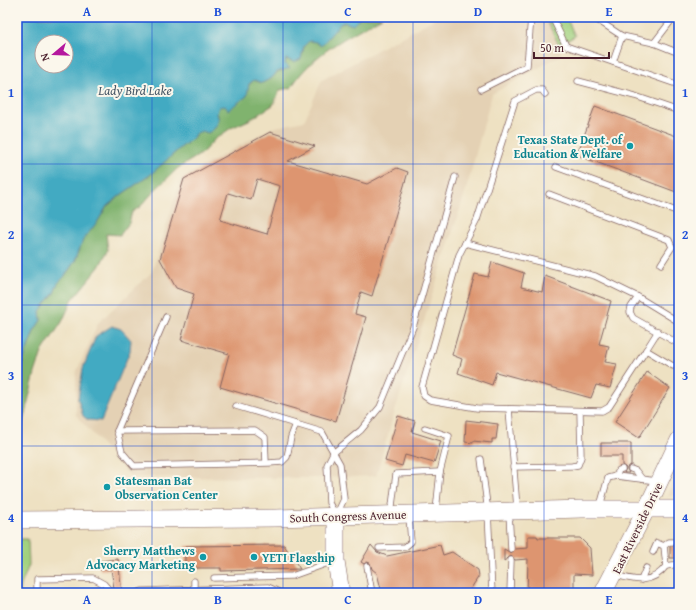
<svg xmlns="http://www.w3.org/2000/svg" width="696" height="610" font-family="'Gentium Book Plus',serif">
<style>
.built{fill:#e4d1b4}
.green{fill:#a1d17f;stroke:#767855}
.forest{fill:#80b36e;stroke:#65694c}
.water{fill:#42aac2;stroke:#466476;fill-rule:evenodd}
.building{fill:#dd956f;fill-rule:evenodd}
.lines{fill:none;stroke-linecap:round;stroke-linejoin:round}
.service-casing{stroke:#836360;stroke-width:7}
.primary-casing{stroke:#836360;stroke-width:18}
.service{stroke:#fff;stroke-width:5.5}
.primary{stroke:#fff;stroke-width:17}
.grid{fill:none;stroke:#1d4ed8;stroke-width:1;stroke-opacity:0.55}
.culture-dot{fill:#0f9aa8;stroke:#fbf7ec;stroke-width:1.5}
.labels{text-anchor:middle;dominant-baseline:central;stroke-width:4;stroke-linejoin:round;paint-order:stroke}
.culture-label{font-size:12px;font-weight:bold;fill:#0d838f;stroke:#fbf7ec;text-anchor:end}
.street-label{font-size:12px;fill:#4a1f2b;stroke:#fbf7ec}
.water-label{font-size:13px;font-style:italic;fill:#475767;stroke:#fbf7ec}
.neatline{fill:none;stroke:#1d4ed8;stroke-width:1.5}
.grid-label{font-size:13px;text-anchor:middle;font-weight:bold;fill:#1d4ed8}
</style>
<rect width="100%" height="100%" fill="#fbf7ec"/>
<filter id="ink" filterUnits="userSpaceOnUse"><feTurbulence type="fractalNoise" baseFrequency=".025" numOctaves="2"/><feDisplacementMap in="SourceGraphic" scale="8" xChannelSelector="R" yChannelSelector="G"/><feConvolveMatrix kernelMatrix="1 2 1 2 8 2 1 2 1" color-interpolation-filters="sRGB"/></filter>
<filter id="wash" filterUnits="userSpaceOnUse"><feTurbulence type="fractalNoise" baseFrequency=".012" numOctaves="4" result="noise"/><feDisplacementMap in="SourceGraphic" scale="16" xChannelSelector="R" yChannelSelector="G"/><feGaussianBlur stdDeviation="0.9" result="paint"/><feColorMatrix in="noise" values="0 0 0 0 0 0 0 0 0 0 0 0 0 0 0 0 0 1.4 0 .05"/><feComposite in="paint" operator="in"/></filter>
<g filter="url(#wash)">
<rect width="100%" height="100%" fill="#eee1c2"/>
<g class="built">
<polygon points="438,17 545,17 559,45 561,55 492,94 466,190 393,417 376,476 313,478 131,477 76,415 76,373 98,323 152,272 181,178 271,128 304,121 322,80"/>
<polygon points="679,472 679,495 668,496 672,484"/>
</g>
<g class="green">
<polygon points="545,17 566,17 575,36 559,45"/>
<polygon points="17,539 28,539 29,565 21,585 20,593 17,593"/>
</g>
<path class="forest" d="M 361,17 L 382,17 C 349,36 311,54 291,88 L 280,90 L 273,105 L 251,119 L 231,128 L 215,139 L 201,154 L 178,168 L 157,188 L 140,207 L 132,212 L 129,223 L 120,235 L 106,234 L 108,250 L 99,267 L 72,300 L 62,322 L 42,352 L 35,373 L 17,446 L 17,378 L 34,331 L 41,320 L 40,311 L 54,293 L 58,283 L 64,277 L 75,261 L 83,239 L 98,221 L 107,206 L 122,194 L 150,175 L 179,149 L 193,138 L 195,134 L 202,131 L 218,116 L 217,113 L 219,106 L 225,106 L 254,80 L 262,83 L 272,78 L 277,72 L 289,68 L 285,64 L 286,59 L 301,59 L 304,46 L 309,41 C 331,44 332,26 344,22 L 353,25 Z"/>
<g class="water">
<path d="M 17,17 L 361,17 L 353,25 L 344,22 L 340,24 L 321,46 L 316,42 L 309,41 L 304,46 L 301,59 L 294,62 L 286,59 L 285,64 L 290,68 L 277,72 L 272,78 L 262,83 L 254,80 L 249,84 L 247,96 L 228,110 L 225,106 L 219,107 L 217,113 L 219,121 L 214,129 L 208,133 L 202,131 L 195,134 L 193,138 L 179,149 L 150,175 L 122,194 L 107,206 L 98,221 L 83,240 L 75,261 L 64,277 L 58,283 L 54,293 L 40,311 L 41,320 L 34,331 L 17,378 ZM 42,42 L 66,42 L 66,66 L 42,66 Z"/>
<polygon points="112,326 121,329 131,340 130,351 101,421 88,420 83,416 78,399 83,368 96,336"/>
</g>
<g id="blocks">
<g class="building">
<polygon points="595,106 679,137 679,193 577,155"/>
<path d="M 270,132 L 315,146 L 288,161 L 367,184 L 397,168 L 408,172 L 372,296 L 361,292 L 355,314 L 366,317 L 336,421 L 220,387 L 229,354 L 181,340 L 194,294 L 176,288 L 160,259 L 184,179 ZM 257,179 L 280,186 L 267,234 L 220,220 L 228,193 L 251,200 Z"/>
<polygon points="492,262 524,273 521,287 542,292 545,276 611,301 599,344 609,346 605,362 617,364 610,388 596,385 591,398 496,372 492,385 458,373 462,359 452,355 475,274 488,277"/>
<polygon points="647,372 670,388 639,438 615,422"/>
<polygon points="398,416 415,421 412,432 441,441 434,463 405,455 402,466 385,461"/>
<polygon points="466,420 498,424 496,439 492,439 492,443 473,441 473,443 465,442"/>
<polygon points="601,443 631,443 631,465 628,466 627,469 629,473 624,473 626,468 622,465 622,456 601,456"/>
<polygon points="528,536 537,536 538,538 580,538 590,548 592,575 574,574 574,593 527,593 528,559 515,560 511,556 504,561 504,549 511,553 515,549 528,548"/>
<polygon points="284,545 300,569 221,571 221,568 185,568 185,546"/>
<polygon points="371,545 377,552 387,556 440,545 443,555 452,552 478,570 479,576 468,593 382,593 377,573 372,569 370,563 367,562 364,564 361,562"/>
<rect x="670" y="546" width="9" height="12"/>
<polygon points="118,559 122,593 116,593 114,588 111,569 100,570 100,561"/>
</g>
</g>
</g>
<g filter="url(#ink)">
<use href="#blocks" fill-opacity="0" stroke="#836360" stroke-width="1"/>
<g class="lines">
<g class="service-casing">
<g id="service">
<polyline points="552,17 566,46 679,85"/>
<polyline points="593,17 622,36 654,43 674,17"/>
<polyline points="654,43 679,53"/>
<polyline points="613,62 622,36"/>
<polyline points="578,81 635,96 679,111"/>
<polyline points="481,89 527,66 531,17"/>
<polyline points="545,94 542,90 536,90 515,101 477,220 459,255 422,387 424,396 430,400 477,408 602,411 609,407 646,350"/>
<polyline points="556,167 679,212"/>
<polyline points="549,194 669,240 672,247 661,264"/>
<polyline points="465,243 595,276 638,297 679,322"/>
<polyline points="638,297 631,307 630,312 633,318 679,344"/>
<polyline points="658,331 646,350 673,366 679,364"/>
<polyline points="236,406 322,432 340,464 344,499 337,514"/>
<polyline points="509,409 517,508"/>
<polyline points="425,428 449,436 440,472 436,511"/>
<polyline points="117,431 166,317"/>
<polyline points="481,459 488,512 492,593"/>
<polyline points="266,463 265,437 255,430 117,431 122,452 134,466 269,463 282,462 287,457 291,437 296,424"/>
<polyline points="513,467 572,466 578,465 581,457 580,411"/>
<polyline points="631,469 636,471 642,479"/>
<polyline points="616,476 619,470 622,469"/>
<polyline points="600,506 608,478 616,476 657,481"/>
<polyline points="509,513 511,549"/>
<polyline points="335,514 329,503 327,465 333,453 361,430 380,407 413,327 455,177"/>
<polyline points="391,514 396,474 440,472"/>
<polyline points="379,548 405,547 411,542 409,516"/>
<polyline points="653,552 657,543 664,546"/>
<polyline points="367,566 372,593"/>
<polyline points="666,566 664,546 669,542 679,542"/>
<path d="M 616,575 C 635,581 653,584 666,566 L 679,564"/>
<polyline points="214,578 292,576 334,561"/>
<polyline points="641,580 646,568"/>
<polyline points="194,581 194,589"/>
<polyline points="37,593 37,579 93,578 104,584 112,593"/>
<polyline points="137,593 142,591 268,587 281,593"/>
<polyline points="510,593 511,560"/>
</g>
</g>
<g class="primary-casing">
<g id="primary">
<polyline points="336,516 336,561 341,593"/>
<polyline points="17,520 276,518 582,509 679,509"/>
<polyline points="603,593 647,508 679,440"/>
</g>
</g>
<use href="#service" class="service"/>
<use href="#primary" class="primary"/>
</g>
</g>
<path class="grid" d="M 152,17 L 152,593M 283,17 L 283,593M 413,17 L 413,593M 544,17 L 544,593M 17,164 L 679,164M 17,305 L 679,305M 17,446 L 679,446"/>
<g class="culture-dot">
<circle cx="630" cy="146" r="4"/>
<circle cx="107" cy="487" r="4"/>
<circle cx="203" cy="557" r="4"/>
<circle cx="254" cy="557" r="4"/>
</g>
<g class="labels">
<g class="culture-label">
<text x="622" y="139">Texas State Dept. of<tspan x="622" dy="14">Education &amp; Welfare</tspan></text>
<text x="115" y="480" text-anchor="start">Statesman Bat<tspan x="115" dy="14">Observation Center</tspan></text>
<text x="195" y="550">Sherry Matthews<tspan x="195" dy="14">Advocacy Marketing</tspan></text>
<text x="262" y="557" text-anchor="start">YETI Flagship</text>
</g>
<g class="street-label">
<text transform="translate(348 516) rotate(-2)">South Congress Avenue</text>
<text transform="translate(637 528) rotate(-64)">East Riverside Drive</text>
</g>
<g class="water-label">
<text x="135" y="90">Lady Bird Lake</text>
</g>
</g>
<rect width="696" height="610" fill="none" stroke="#fbf7ec" stroke-width="44"/>
<g transform="translate(54 54) rotate(251)"><circle r="19" fill="#fbf7ec" stroke="#b4a19f"/>
<path d="M0-3L7 15L0 10L-7 15Z" fill="#b5179e"/>
<text y="-6" font-size="11" font-weight="bold" text-anchor="middle" fill="#4a1f2b">N</text>
</g>
<path d="M534 52v6h75v-6" fill="none" stroke="#4a1f2b" stroke-width="2"/>
<text x="540" y="52" font-size="12" fill="#4a1f2b" stroke="#fbf7ec" stroke-width="3" paint-order="stroke">50 m</text>
<rect x="22" y="22" width="652" height="566" class="neatline"/>
<g class="grid-label">
<text x="87" y="16">A</text>
<text x="218" y="16">B</text>
<text x="348" y="16">C</text>
<text x="478" y="16">D</text>
<text x="609" y="16">E</text>
<text x="11" y="97">1</text>
<text x="685" y="97">1</text>
<text x="11" y="239">2</text>
<text x="685" y="239">2</text>
<text x="11" y="380">3</text>
<text x="685" y="380">3</text>
<text x="11" y="522">4</text>
<text x="685" y="522">4</text>
<text x="87" y="604">A</text>
<text x="218" y="604">B</text>
<text x="348" y="604">C</text>
<text x="478" y="604">D</text>
<text x="609" y="604">E</text>
</g>
</svg>
